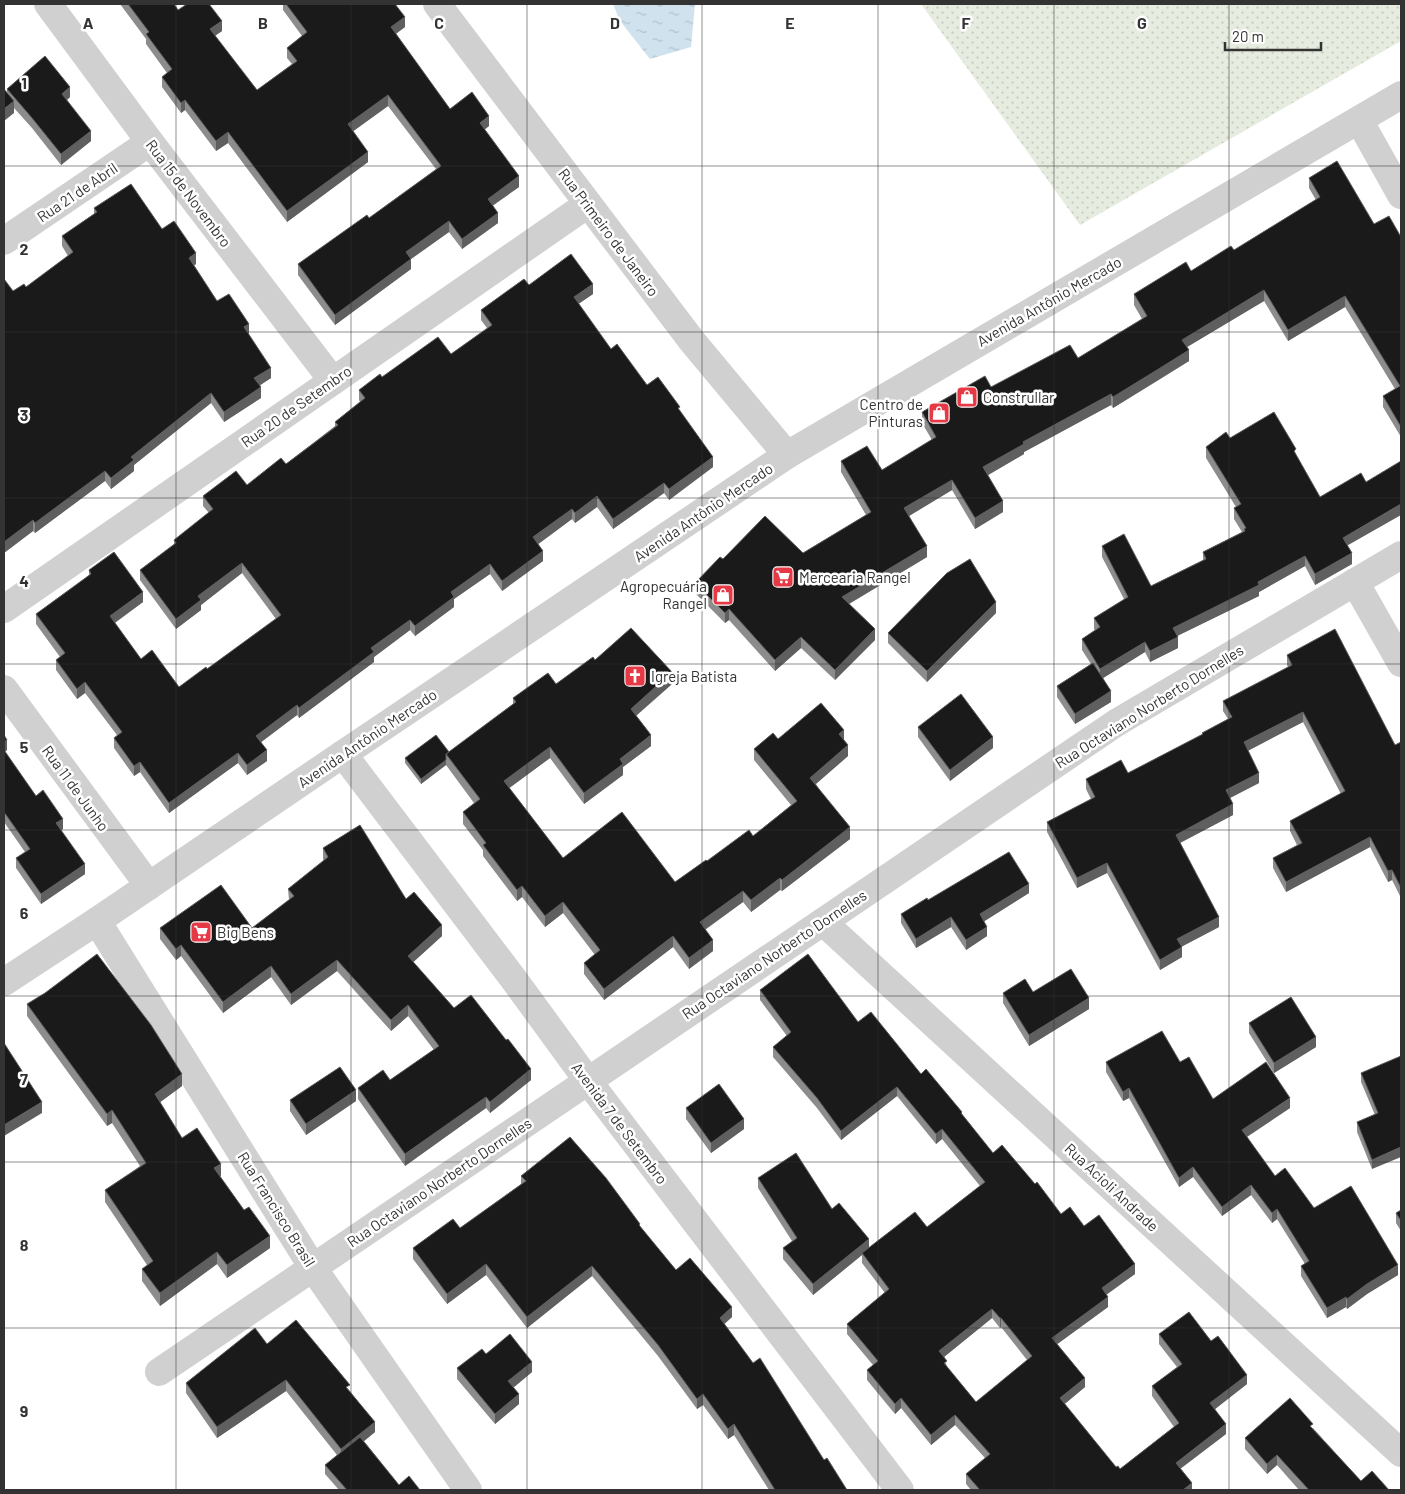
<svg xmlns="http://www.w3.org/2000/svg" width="1405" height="1494" font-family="Barlow,sans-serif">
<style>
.grass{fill:url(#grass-dots)}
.water{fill:url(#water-ripples)}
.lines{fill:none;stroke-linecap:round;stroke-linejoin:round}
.minor{stroke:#d0d0d0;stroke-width:28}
.tertiary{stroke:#d0d0d0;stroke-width:28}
.wall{fill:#8c8c8c;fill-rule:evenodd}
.shaded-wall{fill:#5f5f5f}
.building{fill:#1a1a1a;stroke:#5f5f5f;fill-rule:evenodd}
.grid{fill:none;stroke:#333;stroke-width:1;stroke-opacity:0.55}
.labels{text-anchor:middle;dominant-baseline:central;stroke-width:5;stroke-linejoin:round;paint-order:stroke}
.street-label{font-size:15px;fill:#333;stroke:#fff}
.poi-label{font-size:15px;fill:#333;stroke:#fff;text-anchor:start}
.grid-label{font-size:16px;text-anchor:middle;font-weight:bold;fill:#333;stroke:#fff;stroke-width:5;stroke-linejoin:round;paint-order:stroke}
</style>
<defs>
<pattern id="grass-dots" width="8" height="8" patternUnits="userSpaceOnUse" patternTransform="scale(1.25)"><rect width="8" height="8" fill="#e6ecdf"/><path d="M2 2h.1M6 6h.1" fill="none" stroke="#c6cbc0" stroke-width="1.8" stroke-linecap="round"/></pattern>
<pattern id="water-ripples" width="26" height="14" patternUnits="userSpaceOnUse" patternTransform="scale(1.25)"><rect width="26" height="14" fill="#cfe2ee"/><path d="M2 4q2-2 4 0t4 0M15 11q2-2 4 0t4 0" fill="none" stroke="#b2c2cd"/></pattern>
</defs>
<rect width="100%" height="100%" fill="#fff"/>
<polygon class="grass" points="921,4 1401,4 1401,41 1080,225"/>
<polygon class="water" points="613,4 695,4 691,47 650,59 620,21"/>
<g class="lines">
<g class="minor">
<polyline points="48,4 150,142 333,381"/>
<polyline points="437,4 692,341 787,455"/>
<polyline points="1359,120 1401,195"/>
<polyline points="4,241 150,142"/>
<polyline points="1355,582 1401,663"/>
<polyline points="4,609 588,204"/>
<polyline points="4,689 149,886"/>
<polyline points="97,921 313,1268 468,1490"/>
<polyline points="823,922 1401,1453"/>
<polyline points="4,982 97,921 343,754"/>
<polyline points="159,1372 1116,723 1401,555"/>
</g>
<polyline class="tertiary" points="900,1490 588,1081 515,981 343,754 787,455 1401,95"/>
</g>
<g class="wall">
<polygon points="120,4 174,4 178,10 222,31 215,36 257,90 292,64 287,58 287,48 302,36 283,10 283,4 395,4 405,27 396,34 450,109 489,126 484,130 519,187 493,205 498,223 462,249 449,232 411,259 411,269 335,325 298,275 298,264 369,218 436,169 388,106 353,131 368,162 287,222 228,143 216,151 185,110 181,113 162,87 162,77 167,73 146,44 146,39"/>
<polygon points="7,89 70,97 67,100 91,141 61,165 32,128 14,108 14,113 7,92"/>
<polygon points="1309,178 1374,224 1401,237 1401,437 1383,407 1383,396 1395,389 1345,307 1288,341 1264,301 1187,347 1189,361 1157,381 1113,408 1111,405 1024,452 1024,454 988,475 1003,512 975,529 952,490 909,516 927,557 849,604 875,640 835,680 801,648 775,671 729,620 725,623 695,593 695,583 723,559 803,553 866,515 841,472 841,461 882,470 932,440 922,423 922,412 991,387 1078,358 1142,319 1134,305 1134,294 1191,271 1234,250 1316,200 1309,188"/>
<polygon points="94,208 162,229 196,264 194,265 217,301 249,334 271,378 259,386 261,398 224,422 211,403 134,465 134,471 111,489 105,481 35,533 33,531 4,553 4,279 13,291 26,287 68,256 62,246 62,236 94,214"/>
<polygon points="529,285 593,294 578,304 611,349 647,385 680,411 713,467 669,500 664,493 613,529 597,507 575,523 572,519 538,544 543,561 502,591 490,574 454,599 454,607 415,636 410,630 374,657 374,662 299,718 297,715 261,742 267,761 247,775 238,763 169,813 140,772 134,776 114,748 114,738 117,735 85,693 77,699 56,670 56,660 60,657 36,624 36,614 89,575 89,570 143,602 115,623 141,659 179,687 207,669 276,619 242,573 201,605 201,610 176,629 140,580 140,570 174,544 174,540 209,513 203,506 203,496 247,485 286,464 335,426 335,422 360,402 359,400 359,390 382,377 451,354 487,328 481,320 481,310"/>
<polygon points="1230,438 1296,456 1320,497 1366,482 1347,546 1352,564 1315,585 1305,566 1259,592 1259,596 1177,636 1178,648 1150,662 1145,652 1103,678 1111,702 1075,724 1057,697 1057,686 1091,664 1082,650 1082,639 1095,630 1094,629 1094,618 1124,599 1102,557 1102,546 1151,586 1203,560 1203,552 1242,532 1234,519 1234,508 1236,507 1206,458 1206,447"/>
<polygon points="996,613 927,682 888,643 888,633"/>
<polygon points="1287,655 1395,745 1401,742 1401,898 1392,880 1388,882 1370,847 1286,892 1273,868 1273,858 1297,845 1290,831 1290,821 1341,794 1303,722 1248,750 1259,783 1230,798 1233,815 1180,843 1219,927 1181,947 1182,957 1160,970 1107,873 1077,888 1047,832 1047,822 1091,799 1086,789 1086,779 1128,773 1202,735 1202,733 1228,719 1223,711 1223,701 1288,667 1287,665"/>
<polygon points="595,660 672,684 636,716 651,746 623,767 623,775 584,804 550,758 509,788 563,858 675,882 707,861 753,836 791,805 754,760 754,749 778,739 844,740 848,756 816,784 850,839 782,891 780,890 751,912 743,902 705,930 713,951 689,969 673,947 604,1000 584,974 584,963 595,955 563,913 545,927 522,897 517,901 483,856 483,850 463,824 463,812 474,803 446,765 421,784 405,763 405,758 449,752 513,704 513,698 556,684"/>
<polygon points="918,727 993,748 950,781 918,737"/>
<polygon points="4,735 7,750 5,752 36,796 63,829 61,830 85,874 41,904 16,868 16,858 25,852 4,822"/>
<polygon points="323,848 406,899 442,936 413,962 454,1008 531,1080 490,1113 486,1108 405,1166 358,1099 358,1088 390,1080 434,1050 408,1016 391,1031 337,971 291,1005 271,977 223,1013 181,956 176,960 160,939 160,928 252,928 289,900 288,889 324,861 323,859"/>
<polygon points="1029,893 984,921 987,936 966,950 951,927 916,948 901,923 901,914 928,900"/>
<path d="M 760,990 L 858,1022 L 921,1074 L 962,1115 L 993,1153 L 1061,1214 L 1084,1226 L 1135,1274 L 1106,1294 L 1108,1307 L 1057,1344 L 1085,1387 L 1064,1404 L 1116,1467 L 1120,1469 L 1174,1427 L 1152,1396 L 1152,1386 L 1177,1367 L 1159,1344 L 1159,1334 L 1211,1341 L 1247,1384 L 1215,1409 L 1226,1434 L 1180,1469 L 1192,1490 L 971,1490 L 966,1484 L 966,1474 L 985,1458 L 955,1425 L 931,1445 L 901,1408 L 895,1414 L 867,1380 L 867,1370 L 873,1365 L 847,1334 L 847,1324 L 885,1293 L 862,1263 L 862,1255 L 813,1295 L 783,1259 L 783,1248 L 792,1241 L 758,1188 L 758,1178 L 832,1209 L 869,1248 L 927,1227 L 980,1186 L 942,1139 L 936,1144 L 897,1096 L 841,1140 L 817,1108 L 773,1057 L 773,1047 L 787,1036 L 760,1000 ZM 992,1318 L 1000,1328 L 1001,1327 L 1027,1360 L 976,1402 L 947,1367 L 944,1357 Z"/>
<polygon points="1033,992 1089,1009 1029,1046 1003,1003 1003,993"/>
<polygon points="27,1004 182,1086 160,1102 182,1138 221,1176 220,1176 270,1248 227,1278 217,1264 160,1306 142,1281 142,1269 147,1265 105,1202 105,1190 140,1166 112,1123 107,1126 27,1016"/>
<polygon points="1249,1023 1316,1047 1274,1073 1249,1033"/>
<polygon points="1401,1056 1372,1169 1357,1132 1357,1122 1375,1115 1361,1082 1361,1073"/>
<polygon points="1106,1062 1180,1062 1213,1099 1290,1108 1247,1137 1275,1176 1398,1275 1367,1294 1347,1309 1346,1307 1327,1318 1301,1276 1301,1266 1305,1264 1277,1219 1272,1223 1251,1195 1222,1216 1193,1177 1179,1187 1129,1098 1123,1101 1106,1072"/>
<polygon points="290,1100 356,1101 306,1135 290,1111"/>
<polygon points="686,1108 744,1129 711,1153 686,1119"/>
<polygon points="521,1176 640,1227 676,1270 732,1317 724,1324 824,1460 847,1490 769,1490 734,1435 728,1439 703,1405 697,1409 658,1356 592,1276 527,1328 486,1275 447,1304 413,1259 413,1248 460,1228 521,1184"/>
<polygon points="1401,1210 1401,1231 1396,1223 1396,1213"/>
<polygon points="267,1344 350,1391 375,1432 364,1441 399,1485 420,1490 339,1490 325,1474 325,1465 337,1455 286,1391 217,1438 186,1393 186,1383"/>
<polygon points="486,1354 532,1372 513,1388 519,1404 495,1424 457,1379 457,1368"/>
<polygon points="1313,1428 1361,1481 1389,1490 1299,1490 1277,1465 1267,1474 1245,1449 1245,1438"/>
</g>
<g class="shaded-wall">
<polygon points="405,17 405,27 391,37 391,27"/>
<polygon points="222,21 222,31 210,39 210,29"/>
<polygon points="70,87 70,97 62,104 62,94"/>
<polygon points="388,95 388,106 348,135 348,124"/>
<polygon points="185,100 185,110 181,113 181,103"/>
<polygon points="14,101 14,113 4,121 4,109"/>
<polygon points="489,116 489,126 480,133 480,123"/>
<polygon points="91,131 91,141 61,165 61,154"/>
<polygon points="228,132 228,143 216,151 216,141"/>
<polygon points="368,152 368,162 287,222 287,211"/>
<polygon points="519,176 519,187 488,209 488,199"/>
<polygon points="498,213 498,223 462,249 462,239"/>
<polygon points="449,221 449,232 411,259 411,269 335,325 335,315 406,252"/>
<polygon points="196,253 196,264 189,268 189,258"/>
<polygon points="593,284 593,294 574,307 574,297"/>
<polygon points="1264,290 1264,301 1182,350 1182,340"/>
<polygon points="1345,296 1345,307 1288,341 1288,330"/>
<polygon points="249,324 249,335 244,327"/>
<polygon points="1189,350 1189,361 1113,408 1113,397"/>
<polygon points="271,368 271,378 254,389 254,378"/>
<polygon points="261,387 261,398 224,422 224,412"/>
<polygon points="211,393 211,403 134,465 134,471 111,489 111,478 131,457"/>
<polygon points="1111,394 1111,405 1024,452 1024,454 983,478 983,467 1023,442"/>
<polygon points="713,457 713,467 669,500 669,489"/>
<polygon points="105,471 105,481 35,533 35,523"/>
<polygon points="952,480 952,490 904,519 904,508"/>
<polygon points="664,483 664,493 613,529 613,519"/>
<polygon points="597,496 597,507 575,523 575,513"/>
<polygon points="1003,501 1003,512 975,529 975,518"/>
<polygon points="1401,504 1401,515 1343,548 1343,538"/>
<polygon points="572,509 572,519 533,548 533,537"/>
<polygon points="33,520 33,531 4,553 4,542"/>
<polygon points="927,546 927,557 842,608 842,597"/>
<polygon points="543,551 543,561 502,591 502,581"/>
<polygon points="1352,553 1352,564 1315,585 1315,574"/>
<polygon points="1305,556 1305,566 1259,592 1259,596 1173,638 1173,628 1258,582"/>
<polygon points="242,563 242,573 201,605 201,610 176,629 176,619 198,596"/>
<polygon points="490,564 490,574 454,599 454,607 415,636 415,626 451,592"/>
<polygon points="143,592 143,602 110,626 110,616"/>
<polygon points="996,602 996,613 927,682 927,671"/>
<polygon points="729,609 729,620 725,623 725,613"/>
<polygon points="410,620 410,630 374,657 374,662 299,718 299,708 371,648"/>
<polygon points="875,629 875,640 835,680 835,670"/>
<polygon points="801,637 801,648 775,671 775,660"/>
<polygon points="1178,637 1178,648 1150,662 1150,651"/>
<polygon points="1145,642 1145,652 1100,680 1100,669"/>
<polygon points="672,672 672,684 631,720 631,709"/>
<polygon points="85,682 85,693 77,699 77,689"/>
<polygon points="1111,691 1111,702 1075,724 1075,714"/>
<polygon points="297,705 297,715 256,746 256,736"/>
<polygon points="1303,712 1303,722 1244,753 1244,742"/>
<polygon points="844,730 844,742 839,734"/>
<polygon points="651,735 651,746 623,767 623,775 584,804 584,793 620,759"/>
<polygon points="993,737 993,748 950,781 950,770"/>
<polygon points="7,740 7,750 4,752 4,742"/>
<polygon points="848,745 848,756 810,789 810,778"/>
<polygon points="550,747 550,758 504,792 504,781"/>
<polygon points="267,750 267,761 247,775 247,765"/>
<polygon points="238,753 238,763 169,813 169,803"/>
<polygon points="446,760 446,765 421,784 421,779"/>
<polygon points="140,762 140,772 134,776 134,766"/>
<polygon points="1259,773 1259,783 1226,800 1226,790"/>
<polygon points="1233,804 1233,815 1176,845 1176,835"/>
<polygon points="63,819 63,829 56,833 56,823"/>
<polygon points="850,827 850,839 782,891 782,880"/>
<polygon points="1370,837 1370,847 1286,892 1286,882"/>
<polygon points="1107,863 1107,873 1077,888 1077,878"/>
<polygon points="85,864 85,874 41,904 41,894"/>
<polygon points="1392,870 1392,880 1388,882 1388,871"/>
<polygon points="780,878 780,890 751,912 751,900"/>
<polygon points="1029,884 1029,893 980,924 980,914"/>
<polygon points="522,886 522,897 517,901 517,890"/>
<polygon points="743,891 743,902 700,933 700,922"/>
<polygon points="563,902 563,913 545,927 545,916"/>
<polygon points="951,917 951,927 916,948 916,939"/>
<polygon points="1219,917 1219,927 1177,949 1177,939"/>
<polygon points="442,925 442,936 408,967 408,956"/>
<polygon points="987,927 987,936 966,950 966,940"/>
<polygon points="673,936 673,947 604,1000 604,989"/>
<polygon points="713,940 713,951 689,969 689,958"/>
<polygon points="181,945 181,956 176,960 176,949"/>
<polygon points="1182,947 1182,957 1160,970 1160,960"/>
<polygon points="337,960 337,971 291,1005 291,994"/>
<polygon points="271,966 271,977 223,1013 223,1002"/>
<polygon points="1089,998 1089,1009 1029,1046 1029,1035"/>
<polygon points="408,1005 408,1016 391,1031 391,1020"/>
<polygon points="1316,1037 1316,1047 1274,1073 1274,1063"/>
<polygon points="531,1069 531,1080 490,1113 490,1102"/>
<polygon points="182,1074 182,1086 155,1106 155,1094"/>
<polygon points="897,1087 897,1096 841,1140 841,1131"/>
<polygon points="1129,1088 1129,1098 1123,1101 1123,1092"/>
<polygon points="356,1090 356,1101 306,1135 306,1124"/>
<polygon points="486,1097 486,1108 405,1166 405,1154"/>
<polygon points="1290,1098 1290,1108 1242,1140 1242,1130"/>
<polygon points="42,1102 42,1113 4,1136 4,1125"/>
<polygon points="112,1110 112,1123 107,1126 107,1114"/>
<polygon points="744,1119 744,1129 711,1153 711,1143"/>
<polygon points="942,1129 942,1139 936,1144 936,1134"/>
<polygon points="1401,1147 1401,1157 1372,1169 1372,1160"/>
<polygon points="221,1164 221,1176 214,1180 214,1168"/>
<polygon points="1193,1167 1193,1177 1179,1187 1179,1178"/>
<polygon points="1251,1185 1251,1195 1222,1216 1222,1207"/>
<polygon points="1277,1209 1277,1219 1272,1223 1272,1213"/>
<polygon points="270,1236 270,1248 227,1278 227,1265"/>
<polygon points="869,1239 869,1249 862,1253 862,1255 813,1295 813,1284"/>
<polygon points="217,1252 217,1264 160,1306 160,1293"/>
<polygon points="486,1264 486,1275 447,1304 447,1294"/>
<polygon points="1135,1264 1135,1274 1102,1298 1102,1288"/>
<polygon points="1398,1265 1398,1275 1367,1294 1347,1309 1347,1299 1367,1284"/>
<polygon points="592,1266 592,1276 527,1328 527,1317"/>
<polygon points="1108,1297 1108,1307 1052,1348 1052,1338"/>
<polygon points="1346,1297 1346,1307 1327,1318 1327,1308"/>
<polygon points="732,1307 732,1317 720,1328 720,1318"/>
<polygon points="992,1309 992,1318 939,1361 939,1351"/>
<polygon points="1000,1318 1001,1318 1001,1327 1000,1328"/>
<polygon points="532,1362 532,1372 508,1392 508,1381"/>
<polygon points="1247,1375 1247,1384 1210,1413 1210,1403"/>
<polygon points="1085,1378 1085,1387 1060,1408 1060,1398"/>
<polygon points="286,1380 286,1391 217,1438 217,1427"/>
<polygon points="519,1394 519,1404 495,1424 495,1414"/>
<polygon points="703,1394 703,1405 697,1409 697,1399"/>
<polygon points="901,1398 901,1408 895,1414 895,1404"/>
<polygon points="955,1415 955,1425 931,1445 931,1435"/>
<polygon points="375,1422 375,1432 341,1460 341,1449"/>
<polygon points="734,1424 734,1435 728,1439 728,1429"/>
<polygon points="1226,1424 1226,1434 1176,1472 1176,1463"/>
<polygon points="1277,1455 1277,1465 1267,1474 1267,1464"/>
<polygon points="1192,1483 1192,1490 1183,1490"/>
</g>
<g class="building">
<polygon points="128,4 174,4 178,10 187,4 209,4 222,21 210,29 257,90 297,61 287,48 307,32 286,4 395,4 405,17 391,27 450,109 472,92 489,116 480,123 519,176 488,199 498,213 462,239 449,221 406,252 411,259 335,315 298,264 367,215 369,218 441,166 388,95 348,124 368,152 287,211 228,132 216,141 185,100 181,103 162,77 172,69 146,34 149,32"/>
<polygon points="45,56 70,87 62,94 91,131 61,154 32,118 7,89"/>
<polygon points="4,89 14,101 4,109"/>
<polygon points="1337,161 1374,224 1389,216 1401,237 1401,427 1383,396 1400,386 1345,296 1288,330 1264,290 1182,340 1189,350 1157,370 1113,397 1111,394 1023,442 1024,444 983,467 1003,501 975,518 952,480 904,508 927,546 842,597 875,629 835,670 801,637 775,660 729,609 725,613 695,583 720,557 723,559 765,516 803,553 871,512 841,461 867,446 882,470 936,437 922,412 985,376 991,387 1070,345 1078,358 1147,316 1134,294 1186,262 1191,271 1231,246 1234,250 1320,197 1309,178"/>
<polygon points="131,184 162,229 174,221 196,253 189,258 217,301 229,294 249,324 244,327 271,368 254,378 261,387 224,412 211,393 131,457 134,460 111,478 105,471 35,523 33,520 4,542 4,279 13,291 24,284 26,287 73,252 62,236 97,212 94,208"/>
<polygon points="571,254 593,284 574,297 611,349 617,344 647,385 658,377 680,407 678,408 713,457 669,489 664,483 613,519 597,496 575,513 572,509 533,537 543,551 502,581 490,564 451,592 454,597 415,626 410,620 371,648 374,652 299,708 297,705 256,736 267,750 247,765 238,753 169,803 140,762 134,766 114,738 122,732 85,682 77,689 56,660 65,653 36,614 91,574 89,570 114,552 143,592 110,616 141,659 152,650 179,687 206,667 207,669 281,615 242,563 198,596 201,600 176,619 140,570 176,543 174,540 213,509 203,496 236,471 247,485 281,458 286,464 338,425 335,422 365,398 359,390 380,374 382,377 438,337 451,354 492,325 481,310 524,279 529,285"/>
<polygon points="1274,412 1296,449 1294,451 1320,497 1361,473 1366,482 1401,461 1401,504 1343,538 1352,553 1315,574 1305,556 1258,582 1259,585 1173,628 1178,637 1150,651 1145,642 1100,669 1082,639 1100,627 1094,618 1128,597 1102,546 1124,534 1151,586 1206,559 1203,552 1245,531 1244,529 1246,528 1234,508 1241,504 1206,447 1226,432 1230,438"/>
<polygon points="970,559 996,602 927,671 888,633 947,573"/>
<polygon points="631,628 672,672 631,709 651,735 620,759 623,764 584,793 550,747 504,781 563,858 622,812 675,882 706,860 707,861 749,830 753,836 797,801 754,749 773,733 778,739 821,703 844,730 839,734 848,745 810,778 850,827 782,880 780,878 751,900 743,891 700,922 713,940 689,958 673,936 604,989 584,963 600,950 563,902 545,916 522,886 517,890 483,845 486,843 463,812 480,799 446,754 516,702 513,698 548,673 556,684 593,657 595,660"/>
<polygon points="1335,629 1395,745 1401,742 1401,888 1392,870 1388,871 1370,837 1286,882 1273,858 1302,843 1290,821 1345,791 1303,712 1244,742 1259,773 1226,790 1233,804 1176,835 1219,917 1177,939 1182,947 1160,960 1107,863 1077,878 1047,822 1095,797 1086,779 1121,760 1128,773 1203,734 1202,733 1232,717 1223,701 1292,665 1287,655"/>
<polygon points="1093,663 1111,691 1075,714 1057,686"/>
<polygon points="961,694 993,737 950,770 918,727"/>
<polygon points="4,735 7,740 4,742"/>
<polygon points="436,735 449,752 446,754 446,760 421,779 405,758"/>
<polygon points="4,750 36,796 43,790 63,819 56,823 85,864 41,894 16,858 30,849 4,812"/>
<polygon points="360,825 406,899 414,892 442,925 408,956 454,1008 471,995 506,1040 508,1039 531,1069 490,1102 486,1097 405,1154 358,1088 383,1070 390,1080 439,1046 408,1005 391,1020 337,960 291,994 271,966 223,1002 181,945 176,949 160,928 221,885 252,928 294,896 288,889 328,857 323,848"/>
<polygon points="1009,852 1029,884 980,914 987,927 966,940 951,917 916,939 901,914 927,898 928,900"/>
<polygon points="97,954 151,1025 182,1074 155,1094 182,1138 197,1128 221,1164 214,1168 244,1210 249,1207 270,1236 227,1265 217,1252 160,1293 142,1269 153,1261 105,1190 146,1163 112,1110 107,1114 27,1004 45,993"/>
<path d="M 808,954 L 858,1022 L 871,1012 L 921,1074 L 926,1069 L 962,1112 L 961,1113 L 993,1153 L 1002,1145 L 1035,1184 L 1037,1182 L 1061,1214 L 1070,1207 L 1084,1226 L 1099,1215 L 1135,1264 L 1102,1288 L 1108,1297 L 1052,1338 L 1085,1378 L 1060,1398 L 1116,1467 L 1118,1466 L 1120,1469 L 1179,1423 L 1152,1386 L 1182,1364 L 1159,1334 L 1189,1312 L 1211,1341 L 1218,1336 L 1247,1375 L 1210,1403 L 1226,1424 L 1176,1463 L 1192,1483 L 1183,1490 L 980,1490 L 966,1474 L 990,1454 L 955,1415 L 931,1435 L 901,1398 L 895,1404 L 867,1370 L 878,1361 L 847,1324 L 889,1289 L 862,1253 L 915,1212 L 927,1227 L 985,1182 L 942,1129 L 936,1134 L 897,1087 L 841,1131 L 817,1098 L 773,1047 L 791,1032 L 760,990 ZM 992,1309 L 1000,1318 L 1001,1318 L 1032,1356 L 976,1402 L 944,1363 L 947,1361 L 939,1351 Z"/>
<polygon points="1071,969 1089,998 1029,1035 1003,993 1025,979 1033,992"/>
<polygon points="1291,997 1316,1037 1274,1063 1249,1023"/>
<polygon points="1162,1031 1180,1062 1189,1057 1213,1099 1266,1062 1290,1098 1242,1130 1275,1176 1285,1168 1314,1208 1351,1186 1398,1265 1367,1284 1347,1299 1346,1297 1327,1308 1301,1266 1309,1261 1277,1209 1272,1213 1251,1185 1222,1207 1193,1167 1179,1178 1129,1088 1123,1092 1106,1062"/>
<polygon points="4,1043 42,1102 4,1125"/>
<polygon points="1401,1056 1401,1147 1372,1160 1357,1122 1378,1113 1361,1073"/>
<polygon points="340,1067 356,1090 306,1124 290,1100"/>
<polygon points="719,1084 744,1119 711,1143 686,1108"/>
<polygon points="570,1137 606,1178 640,1224 639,1225 676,1270 690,1258 732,1307 720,1318 753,1363 760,1358 824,1460 827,1458 847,1490 775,1490 734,1424 728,1429 703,1394 697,1399 658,1345 592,1266 527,1317 486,1264 447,1294 413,1248 453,1219 460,1228 526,1181 521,1176"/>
<polygon points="796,1153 832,1209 839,1203 869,1239 813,1284 783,1248 797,1238 758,1178"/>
<polygon points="1401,1210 1401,1221 1396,1213"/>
<polygon points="296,1320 350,1385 346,1387 375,1422 341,1449 286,1380 217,1427 186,1383 255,1328 267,1344"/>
<polygon points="510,1334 532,1362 508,1381 519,1394 495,1414 457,1368 482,1349 486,1354"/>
<polygon points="1290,1398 1313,1424 1310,1426 1361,1481 1372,1471 1389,1490 1309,1490 1277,1455 1267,1464 1245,1438"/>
<polygon points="360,1437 399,1485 409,1476 420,1490 347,1490 325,1465"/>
</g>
<path class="grid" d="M 176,4 L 176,1490M 351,4 L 351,1490M 527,4 L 527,1490M 702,4 L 702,1490M 878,4 L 878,1490M 1054,4 L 1054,1490M 1229,4 L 1229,1490M 4,166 L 1401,166M 4,332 L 1401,332M 4,498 L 1401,498M 4,664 L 1401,664M 4,830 L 1401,830M 4,996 L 1401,996M 4,1162 L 1401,1162M 4,1328 L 1401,1328"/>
<defs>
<g id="shop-square" transform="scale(1.125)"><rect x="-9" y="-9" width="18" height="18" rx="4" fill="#e63946" stroke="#fff"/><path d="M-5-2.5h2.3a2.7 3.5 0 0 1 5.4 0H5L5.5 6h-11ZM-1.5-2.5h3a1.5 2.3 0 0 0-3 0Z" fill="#fff"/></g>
<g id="supermarket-square" transform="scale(1.125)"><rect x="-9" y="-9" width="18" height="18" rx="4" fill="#e63946" stroke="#fff"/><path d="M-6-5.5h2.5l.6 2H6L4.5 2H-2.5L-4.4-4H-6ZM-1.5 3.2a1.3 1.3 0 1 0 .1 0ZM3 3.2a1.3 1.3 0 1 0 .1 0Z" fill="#fff"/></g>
<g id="church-square" transform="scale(1.125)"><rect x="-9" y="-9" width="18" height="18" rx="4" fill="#e63946" stroke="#fff"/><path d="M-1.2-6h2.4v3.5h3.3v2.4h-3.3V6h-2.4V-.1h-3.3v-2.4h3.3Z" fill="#fff"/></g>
</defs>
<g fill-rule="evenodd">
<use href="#shop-square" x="967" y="397"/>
<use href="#shop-square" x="939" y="413"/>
<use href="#supermarket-square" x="783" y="577"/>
<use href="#shop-square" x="723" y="595"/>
<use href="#church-square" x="635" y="676"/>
<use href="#supermarket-square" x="201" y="932"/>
</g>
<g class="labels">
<g class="street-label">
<text transform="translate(77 192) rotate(-34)">Rua 21 de Abril</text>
<text transform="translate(189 193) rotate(53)">Rua 15 de Novembro</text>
<text transform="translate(609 232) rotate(53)">Rua Primeiro de Janeiro</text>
<text transform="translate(1049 301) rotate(-30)">Avenida Antônio Mercado</text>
<text transform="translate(296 406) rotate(-35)">Rua 20 de Setembro</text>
<text transform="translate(703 512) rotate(-34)">Avenida Antônio Mercado</text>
<text transform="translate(1149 706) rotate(-32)">Rua Octaviano Norberto Dornelles</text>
<text transform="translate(367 738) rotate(-34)">Avenida Antônio Mercado</text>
<text transform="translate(76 788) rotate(54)">Rua 11 de Junho</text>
<text transform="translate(774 954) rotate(-34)">Rua Octaviano Norberto Dornelles</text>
<text transform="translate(620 1123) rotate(53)">Avenida 7 de Setembro</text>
<text transform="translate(439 1182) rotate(-34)">Rua Octaviano Norberto Dornelles</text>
<text transform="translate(1112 1187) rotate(43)">Rua Acioli Andrade</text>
<text transform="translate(277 1209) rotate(58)">Rua Francisco Brasil</text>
</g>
<g class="poi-label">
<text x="983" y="397">Construllar</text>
<text x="923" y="404" text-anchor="end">Centro de<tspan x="923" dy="17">Pinturas</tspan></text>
<text x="799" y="577">Mercearia Rangel</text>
<text x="707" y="586" text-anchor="end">Agropecuária<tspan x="707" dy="17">Rangel</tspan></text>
<text x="651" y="676">Igreja Batista</text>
<text x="217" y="932">Big Bens</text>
</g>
</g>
<g class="grid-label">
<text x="88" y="29">A</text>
<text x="263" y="29">B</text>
<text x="439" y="29">C</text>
<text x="615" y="29">D</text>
<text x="790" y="29">E</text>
<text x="966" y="29">F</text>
<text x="1142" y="29">G</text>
<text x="24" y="89">1</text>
<text x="24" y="255">2</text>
<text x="24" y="421">3</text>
<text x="24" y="587">4</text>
<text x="24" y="753">5</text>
<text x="24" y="919">6</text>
<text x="24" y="1085">7</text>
<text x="24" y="1251">8</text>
<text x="24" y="1417">9</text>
</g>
<rect width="1405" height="1494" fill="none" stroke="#333333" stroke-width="10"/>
<path d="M1225 42v8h96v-8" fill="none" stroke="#333333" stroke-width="2.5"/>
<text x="1232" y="42" font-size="15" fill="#333333" stroke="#ffffff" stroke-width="4" paint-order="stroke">20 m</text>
</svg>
